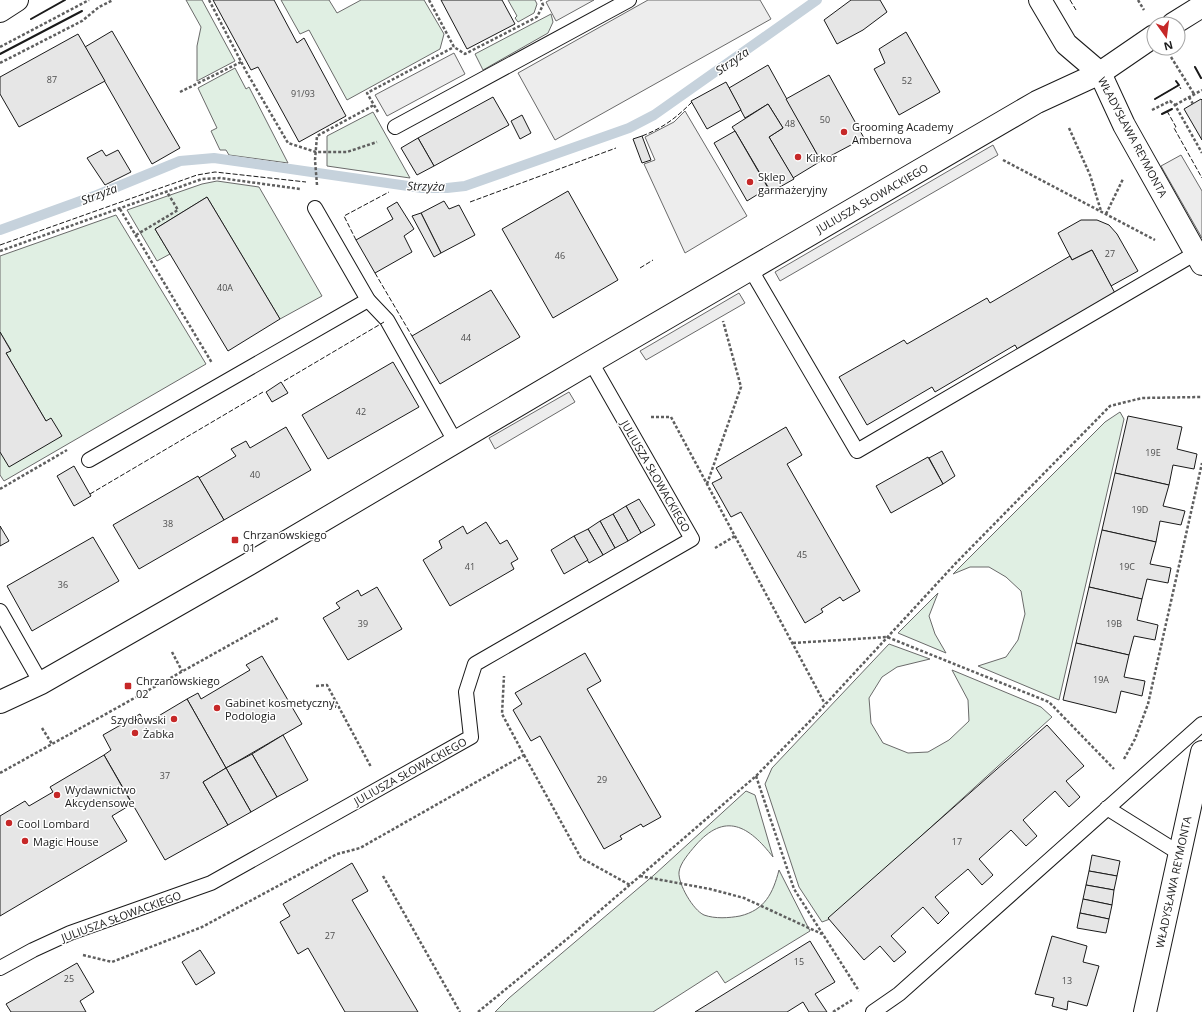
<svg xmlns="http://www.w3.org/2000/svg" width="1202" height="1012" font-family="'Open Sans',sans-serif">
<style>
.green{fill:#e0efe3;stroke:#6a6a6a}
.parking{fill:#ededed;stroke:#6a6a6a}
.lines{fill:none;stroke-linecap:round;stroke-linejoin:round}
.stream{stroke:#c6d2dc;stroke-width:10}
.building{fill:#e6e6e6;stroke:#1a1a1a}
.lane-casing{stroke:#1a1a1a;stroke-width:16}
.street-casing{stroke:#1a1a1a;stroke-width:24}
.primary-casing{stroke:#1a1a1a;stroke-width:24}
.path{stroke:#5f5f5f;stroke-width:2.5;stroke-dasharray:3 2;stroke-linecap:butt}
.lane{stroke:#fff;stroke-width:14}
.street{stroke:#fff;stroke-width:22}
.primary{stroke:#fff;stroke-width:22}
.fence{stroke:#1a1a1a;stroke-width:1;stroke-dasharray:5 2;stroke-linecap:butt}
.wall{stroke:#1a1a1a;stroke-width:2}
.poi-dot{fill:#c62828;stroke:#fff;stroke-width:1.5}
.labels{text-anchor:middle;dominant-baseline:central;stroke-width:3;stroke-linejoin:round;paint-order:stroke}
.number-label{font-size:9px;fill:#4d4d4d}
.poi-label{font-size:11px;fill:#1a1a1a;stroke:#fff;text-anchor:start}
.street-label{font-size:11px;fill:#1a1a1a;stroke:#fff}
.water-label{font-size:12px;font-style:italic;fill:#1a1a1a;stroke:#fff}
</style>
<rect width="100%" height="100%" fill="#fff"/>
<g class="green">
<polygon points="186,0 202,0 235,61 197,81 197,46 201,27"/>
<polygon points="281,0 329,0 337,13 361,0 424,0 444,34 440,49 347,100 309,30 300,34"/>
<polygon points="508,0 535,0 537,4 534,13 518,22 515,18 517,16"/>
<polygon points="551,14 553,22 548,33 483,70 475,54"/>
<polygon points="235,68 246,89 249,87 288,163 229,155 226,150 220,150 211,131 217,128 198,88"/>
<polygon points="373,112 410,178 327,166 327,136"/>
<polygon points="217,181 259,187 322,296 280,319 207,197 155,229 170,254 157,261 127,210 202,184"/>
<polygon points="116,215 206,364 4,481 0,475 0,452 46,421 6,353 11,350 0,332 0,256"/>
<polygon points="1120,412 1124,419 1059,700 978,666 1006,657 1018,640 1025,614 1021,591 1006,577 989,567 970,567 953,574 1105,422"/>
<polygon points="938,593 929,616 935,634 946,653 898,633"/>
<polygon points="889,644 930,659 897,667 882,677 869,698 871,723 883,743 908,753 928,752 949,740 969,721 968,700 952,670 1041,707 1052,717 830,919 822,922 799,887 765,784 772,768"/>
<path d="M 746,791 L 755,795 L 773,857 C 749,826 725,811 695,846 C 690,852 680,863 679,872 C 678,884 693,910 704,915 C 715,919 729,918 740,916 C 765,910 773,893 779,870 L 810,931 L 725,983 L 717,971 L 653,1012 L 495,1012 L 509,998 L 654,875 Z"/>
</g>
<g class="parking">
<polygon points="550,0 594,0 556,21 546,2"/>
<polygon points="648,0 760,0 771,19 555,140 518,73"/>
<polygon points="454,53 465,74 387,116 375,95"/>
<polygon points="685,111 747,216 685,253 644,164 655,160 645,137 674,122"/>
<polygon points="993,145 998,155 780,281 775,272"/>
<polygon points="1181,155 1202,191 1202,238 1161,166"/>
<polygon points="739,293 745,303 646,360 640,351"/>
<polygon points="569,392 575,402 495,449 489,438"/>
</g>
<g class="lines">
<polyline class="stream" points="0,230 97,195 180,161 214,158 422,188 447,188 465,186 629,128 654,115 817,0"/>
</g>
<g class="building">
<polygon points="213,0 274,0 297,43 304,38 346,116 299,142 258,67 251,70"/>
<polygon points="441,0 502,0 515,24 467,49"/>
<polygon points="851,0 880,0 887,12 863,30 837,44 824,20"/>
<polygon points="112,31 180,148 152,164 85,47"/>
<polygon points="906,32 940,92 899,115 874,69 885,63 879,49"/>
<polygon points="78,34 105,81 19,127 0,94 0,77"/>
<polygon points="768,65 821,161 793,178 769,137 783,128 768,104 745,118 729,88"/>
<polygon points="829,75 864,138 821,161 786,99"/>
<polygon points="726,82 741,110 707,129 691,101"/>
<polygon points="493,97 509,125 434,166 418,138"/>
<polygon points="1201,99 1202,100 1202,140 1184,109"/>
<polygon points="768,104 783,128 769,137 794,179 771,192 735,131 732,127"/>
<polygon points="522,115 531,133 520,139 511,121"/>
<polygon points="735,131 768,188 747,201 714,143"/>
<polygon points="642,136 651,160 642,163 633,139"/>
<polygon points="418,138 434,166 417,175 401,148"/>
<polygon points="102,150 106,156 118,150 131,172 105,185 87,158"/>
<polygon points="568,191 618,280 553,318 502,229"/>
<polygon points="207,197 280,319 228,351 155,229"/>
<polygon points="444,201 449,209 459,205 475,235 441,253 421,213"/>
<polygon points="397,202 414,229 404,236 412,252 375,273 356,240 393,219 387,208"/>
<polygon points="421,213 441,253 434,257 412,216"/>
<polygon points="1081,220 1097,220 1109,225 1117,234 1138,271 1111,286 1092,250 1072,260 1058,233"/>
<polygon points="1092,250 1116,295 1018,350 1015,345 935,392 932,387 867,425 839,377 904,340 907,344 987,298 990,303 1070,256 1072,260"/>
<polygon points="491,290 520,337 440,384 412,336"/>
<polygon points="0,332 11,351 6,353 46,421 51,418 62,436 9,467 0,452"/>
<polygon points="393,362 419,407 328,459 302,415"/>
<polygon points="281,382 288,393 272,402 266,392"/>
<polygon points="1128,416 1182,427 1177,449 1197,454 1194,469 1173,465 1169,485 1115,473"/>
<polygon points="286,427 311,470 224,520 199,478 236,456 231,449 246,441 250,448"/>
<polygon points="786,427 802,455 787,464 860,591 843,601 840,597 821,609 823,612 805,623 741,512 731,517 712,483 722,478 716,468"/>
<polygon points="942,451 955,476 943,484 929,458"/>
<polygon points="928,457 943,484 891,513 876,486"/>
<polygon points="74,466 91,496 74,506 57,476"/>
<polygon points="1115,473 1169,485 1163,506 1185,511 1181,525 1160,521 1156,542 1102,530"/>
<polygon points="198,476 224,520 139,569 113,525"/>
<polygon points="639,499 655,525 641,533 626,506"/>
<polygon points="626,506 641,533 628,541 613,514"/>
<polygon points="613,514 628,541 615,548 600,521"/>
<polygon points="600,521 615,548 603,555 588,529"/>
<polygon points="486,522 500,544 507,540 518,559 511,563 514,569 450,606 423,560 442,548 439,541 463,526 467,534"/>
<polygon points="0,526 9,541 0,546"/>
<polygon points="588,529 603,555 589,563 574,536"/>
<polygon points="1102,530 1156,542 1150,564 1171,568 1168,583 1147,579 1142,599 1089,587"/>
<polygon points="574,536 588,560 564,574 551,550"/>
<polygon points="93,537 119,581 32,631 7,586"/>
<polygon points="377,587 402,629 348,660 323,618 340,608 336,603 358,590 361,596"/>
<polygon points="1089,587 1142,599 1137,620 1158,625 1155,640 1134,636 1129,655 1076,643"/>
<polygon points="1076,643 1129,655 1124,677 1145,681 1142,696 1121,691 1116,713 1063,700"/>
<polygon points="585,653 601,681 587,689 661,817 643,827 641,824 620,836 622,839 604,849 540,736 531,741 513,710 522,704 515,693"/>
<polygon points="262,656 302,724 226,768 187,699 198,693 201,699 250,670 246,665"/>
<polygon points="187,699 226,768 203,782 228,825 165,860 104,755 111,750 103,735 140,714 145,724"/>
<polygon points="1047,725 1084,766 1066,781 1080,797 1069,807 1055,791 1023,820 1037,836 1026,846 1011,830 979,859 993,875 982,885 968,869 935,897 949,913 938,924 923,907 891,936 906,952 894,962 880,946 864,960 828,918"/>
<polygon points="283,735 308,780 277,797 252,754"/>
<polygon points="252,754 277,797 251,812 226,768"/>
<polygon points="104,755 132,804 112,816 127,841 0,916 0,816 25,801 29,806 53,792 50,787"/>
<polygon points="226,768 251,812 228,825 203,782"/>
<polygon points="1092,855 1120,861 1117,876 1089,871"/>
<polygon points="352,863 368,891 352,900 418,1012 345,1012 308,948 298,954 280,922 290,916 283,904"/>
<polygon points="1089,871 1117,876 1114,890 1086,885"/>
<polygon points="1086,885 1114,890 1112,905 1083,899"/>
<polygon points="1083,899 1112,905 1109,919 1080,913"/>
<polygon points="1080,913 1109,919 1106,933 1077,928"/>
<polygon points="1052,936 1087,946 1083,962 1099,966 1087,1006 1068,1001 1067,1010 1052,1006 1054,998 1035,994"/>
<polygon points="810,941 835,982 815,994 827,1012 809,1012 803,1002 787,1012 695,1012"/>
<polygon points="200,950 215,973 196,985 182,962"/>
<polygon points="77,963 94,992 80,1001 86,1012 11,1012 6,1004"/>
</g>
<g class="lines">
<g class="lane-casing">
<g id="lane">
<polyline points="395,127 629,0"/>
<polyline points="315,208 368,300 387,320 456,443"/>
<polyline points="751,270 857,451 1196,253"/>
<polyline points="89,460 368,300"/>
<polyline points="0,611 41,683"/>
<polyline points="1107,808 1179,853"/>
<polyline points="0,968 33,950 70,933 211,883 471,737 466,692 475,664 692,539 591,362"/>
<polyline points="873,1012 899,994 1202,724"/>
</g>
</g>
<g class="street-casing">
<g id="street">
<polyline points="1040,0 1066,44 1100,73 1124,125 1202,264"/>
<polyline points="1173,24 1202,6"/>
<polyline points="0,702 41,683 249,564 591,362 1037,102 1100,73 1154,36"/>
<polyline points="1145,1012 1202,752"/>
</g>
</g>
<g class="primary-casing">
<polyline id="primary" points="0,11 17,0"/>
</g>
<g class="path">
<polyline points="209,0 247,73 288,143 316,152 347,152 377,142"/>
<polyline points="429,0 454,47 465,54 537,17 543,5 541,0"/>
<polyline points="1138,0 1144,10"/>
<polyline points="0,47 89,0"/>
<polyline points="1171,57 1194,94"/>
<polyline points="0,63 82,21 99,7 113,0"/>
<polyline points="180,92 241,62"/>
<polyline points="1189,97 1193,104"/>
<polyline points="1175,105 1202,90"/>
<polyline points="1152,110 1170,101 1175,105 1202,153"/>
<polyline points="378,112 367,93 454,47"/>
<polyline points="1069,128 1090,175 1101,211"/>
<polyline points="1003,160 1155,240"/>
<polyline points="317,185 315,160 317,136 374,105"/>
<polyline points="120,209 212,363"/>
<polyline points="1106,214 1123,179"/>
<polyline points="136,235 178,210 167,192"/>
<polyline points="0,251 202,179 220,178 300,189"/>
<polyline points="651,417 671,417 825,704"/>
<polyline points="707,484 741,387 723,321"/>
<polyline points="0,489 67,450"/>
<polyline points="715,548 735,536"/>
<polyline points="793,643 887,637 1049,702 1114,769"/>
<polyline points="172,652 182,671"/>
<polyline points="316,686 327,685 371,767"/>
<polyline points="42,728 52,744"/>
<polyline points="524,755 581,858 630,885"/>
<polyline points="1124,759 1135,739 1148,704 1202,463"/>
<polyline points="0,773 278,618"/>
<polyline points="756,776 794,889 859,991"/>
<polyline points="383,876 460,1012"/>
<polyline points="640,876 710,889 744,898 822,934"/>
<polyline points="83,955 112,962 202,927 337,854 360,848 524,755 502,714 504,676"/>
<polyline points="478,1012 567,939 756,776 810,721 955,564 1110,406 1142,398 1202,397"/>
<polyline points="833,1012 852,1000"/>
</g>
<use href="#lane" class="lane"/>
<use href="#street" class="street"/>
<use href="#primary" class="primary"/>
<g class="fence">
<polyline points="1070,0 1076,10"/>
<polyline points="1201,78 1202,78"/>
<polyline points="1176,81 1181,89"/>
<polyline points="1155,99 1179,85"/>
<polyline points="1167,111 1176,127 1174,128 1202,178"/>
<path d="M 642,136 C 663,128 676,118 692,102"/>
<polyline points="470,202 616,148"/>
<polyline points="356,240 344,216 389,192"/>
<polyline points="0,245 197,175 215,172 306,182"/>
<polyline points="640,268 653,260"/>
<polyline points="375,273 412,336"/>
<polyline points="284,381 384,322"/>
<polyline points="90,494 263,392"/>
</g>
<g class="wall">
<polyline points="31,19 65,0"/>
<polyline points="0,54 82,11"/>
<polyline points="1195,67 1201,78"/>
<polyline points="1155,99 1179,85 1176,81"/>
<polyline points="1162,114 1172,109"/>
</g>
</g>
<g class="poi-dot">
<circle cx="844" cy="132" r="4"/>
<circle cx="798" cy="157" r="4"/>
<circle cx="750" cy="182" r="4"/>
<rect x="231" y="536" width="8" height="8" rx="2"/>
<rect x="124" y="682" width="8" height="8" rx="2"/>
<circle cx="217" cy="708" r="4"/>
<circle cx="174" cy="719" r="4"/>
<circle cx="135" cy="733" r="4"/>
<circle cx="57" cy="795" r="4"/>
<circle cx="9" cy="823" r="4"/>
<circle cx="25" cy="841" r="4"/>
</g>
<g class="labels">
<g class="number-label">
<text x="52" y="79">87</text>
<text x="907" y="80">52</text>
<text x="303" y="93">91/93</text>
<text x="825" y="119">50</text>
<text x="790" y="123">48</text>
<text x="1110" y="253">27</text>
<text x="560" y="255">46</text>
<text x="225" y="287">40A</text>
<text x="466" y="337">44</text>
<text x="361" y="411">42</text>
<text x="1153" y="452">19E</text>
<text x="255" y="474">40</text>
<text x="1140" y="509">19D</text>
<text x="168" y="523">38</text>
<text x="802" y="554">45</text>
<text x="470" y="566">41</text>
<text x="1127" y="566">19C</text>
<text x="63" y="584">36</text>
<text x="363" y="623">39</text>
<text x="1114" y="623">19B</text>
<text x="1101" y="679">19A</text>
<text x="165" y="775">37</text>
<text x="602" y="779">29</text>
<text x="957" y="841">17</text>
<text x="330" y="935">27</text>
<text x="799" y="961">15</text>
<text x="69" y="978">25</text>
<text x="1067" y="980">13</text>
</g>
<g class="poi-label">
<text x="852" y="126">Grooming Academy<tspan x="852" dy="13">Ambernova</tspan></text>
<text x="806" y="157">Kirkor</text>
<text x="758" y="176">Sklep<tspan x="758" dy="13">garmażeryjny</tspan></text>
<text x="243" y="534">Chrzanowskiego<tspan x="243" dy="13">01</tspan></text>
<text x="136" y="680">Chrzanowskiego<tspan x="136" dy="13">02</tspan></text>
<text x="225" y="702">Gabinet kosmetyczny,<tspan x="225" dy="13">Podologia</tspan></text>
<text x="166" y="719" text-anchor="end">Szydłowski</text>
<text x="143" y="733">Żabka</text>
<text x="65" y="789">Wydawnictwo<tspan x="65" dy="13">Akcydensowe</tspan></text>
<text x="17" y="823">Cool Lombard</text>
<text x="33" y="841">Magic House</text>
</g>
<g class="street-label">
<text transform="translate(1133 137) rotate(62)">WŁADYSŁAWA REYMONTA</text>
<text transform="translate(872 198) rotate(-30)">JULIUSZA SŁOWACKIEGO</text>
<text transform="translate(656 476) rotate(60)">JULIUSZA SŁOWACKIEGO</text>
<text transform="translate(410 771) rotate(-29)">JULIUSZA SŁOWACKIEGO</text>
<text transform="translate(1173 882) rotate(-78)">WŁADYSŁAWA REYMONTA</text>
<text transform="translate(121 916) rotate(-20)">JULIUSZA SŁOWACKIEGO</text>
</g>
<g class="water-label">
<text transform="translate(732 61) rotate(-35)">Strzyża</text>
<text transform="translate(426 186) rotate(1)">Strzyża</text>
<text transform="translate(99 194) rotate(-21)">Strzyża</text>
</g>
</g>
<g transform="translate(1166 36) rotate(166)"><circle r="19" fill="#ffffff" stroke="#a3a3a3"/>
<path d="M0-3L7 15L0 10L-7 15Z" fill="#c62828"/>
<text y="-6" font-size="11" font-weight="bold" text-anchor="middle" fill="#1a1a1a">N</text>
</g>
</svg>
